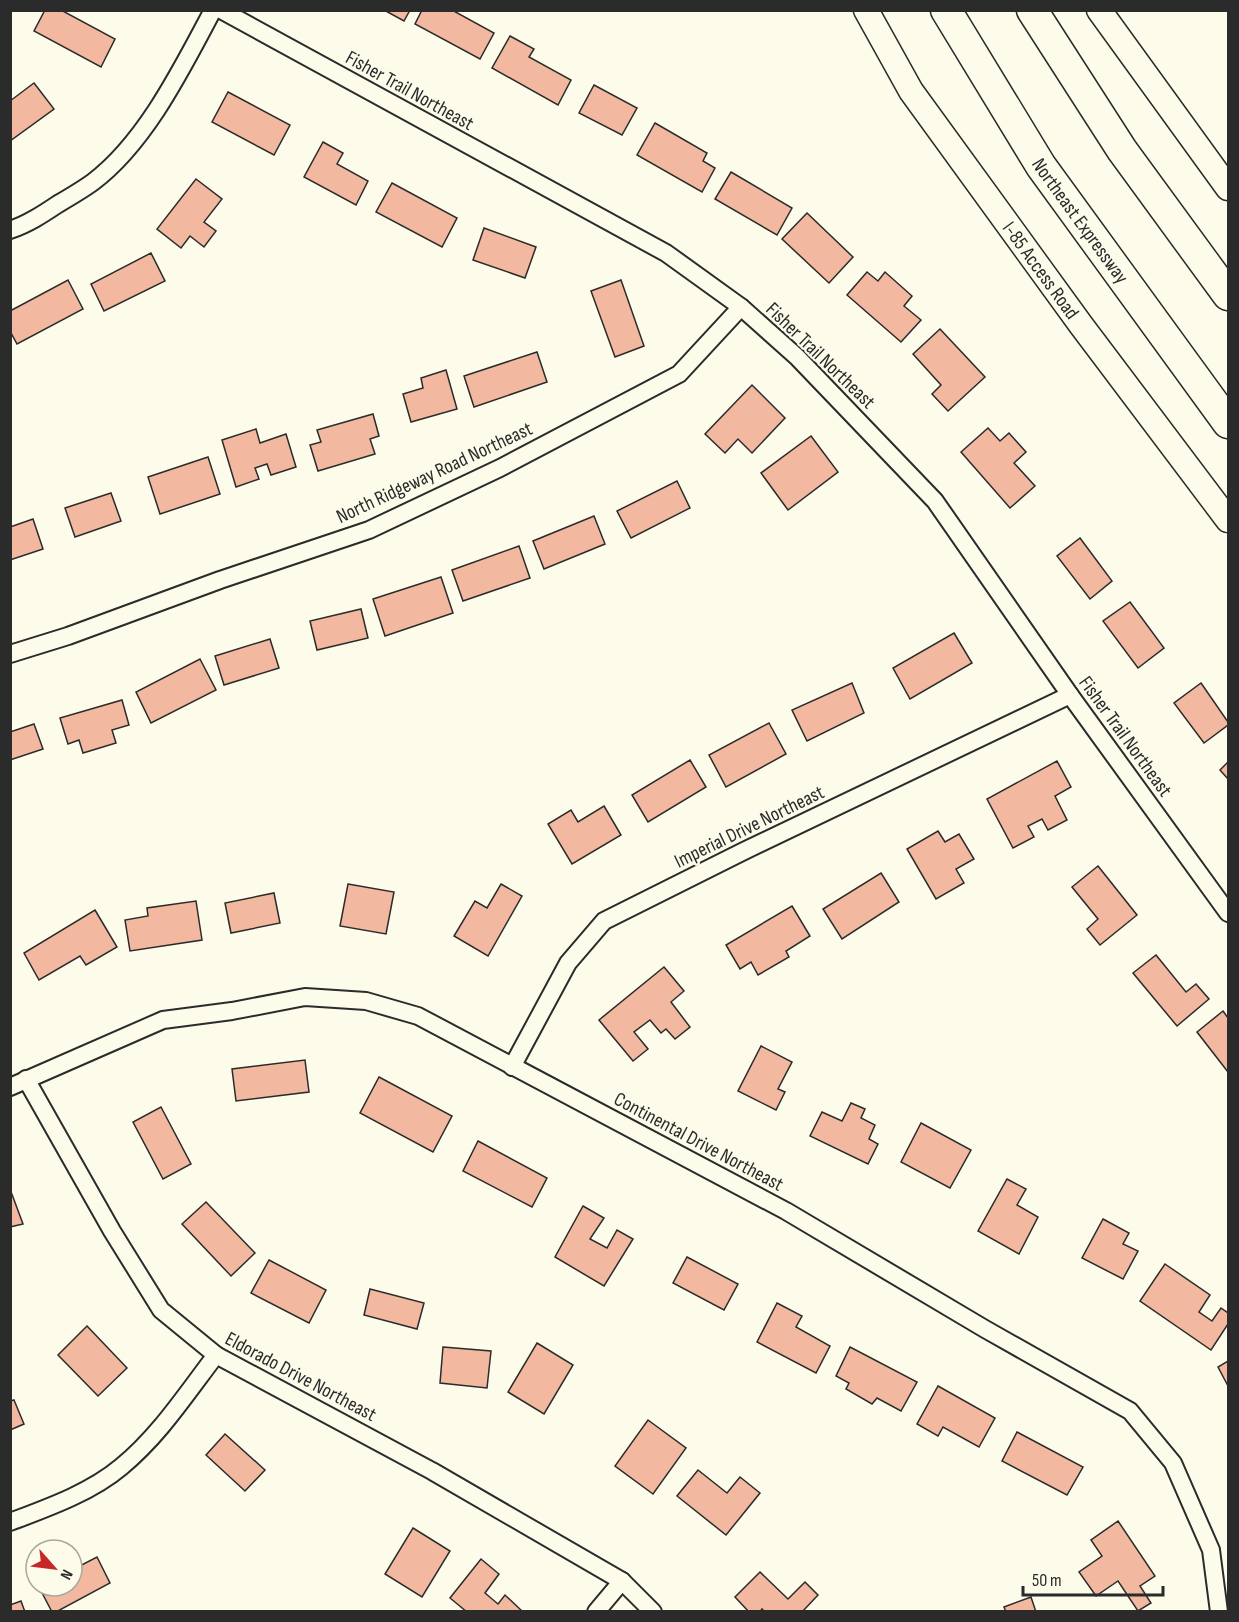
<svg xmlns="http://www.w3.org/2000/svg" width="1239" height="1622" font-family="'Sofia Sans Condensed',sans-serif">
<rect width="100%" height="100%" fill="#fdfbea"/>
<g fill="#f2b8a0" stroke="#2b2b2b" stroke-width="1.5">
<polygon points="45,10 61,10 115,39 101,67 34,31"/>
<polygon points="384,10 410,10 404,21"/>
<polygon points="422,10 452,10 494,33 480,59 415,24"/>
<polygon points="510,36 534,49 529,57 571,80 558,105 492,68"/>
<polygon points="34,83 54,109 10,141 10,101"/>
<polygon points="594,85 637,108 622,135 579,113"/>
<polygon points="228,92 290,125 274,155 212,122"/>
<polygon points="655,123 707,153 703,161 715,168 702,192 637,155"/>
<polygon points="323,142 343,153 337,164 368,181 356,205 304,177"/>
<polygon points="731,172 792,208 777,235 715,199"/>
<polygon points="196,179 222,199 204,222 216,231 204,247 190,236 181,248 157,229"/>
<polygon points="392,183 457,218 442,247 376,212"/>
<polygon points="807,213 853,257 829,283 782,239"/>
<polygon points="484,228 536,247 525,278 473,260"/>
<polygon points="151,253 165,281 104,311 91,284"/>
<polygon points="867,272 878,281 885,272 912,296 904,306 921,320 901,342 847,295"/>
<polygon points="68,280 83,309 17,344 10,331 10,311"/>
<polygon points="621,280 644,346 615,357 591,291"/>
<polygon points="940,329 985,377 948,411 932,394 941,385 913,354"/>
<polygon points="537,352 547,382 474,407 464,376"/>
<polygon points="446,370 457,409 411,422 403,394 423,388 421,378"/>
<polygon points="752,385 785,418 752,453 738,439 725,453 705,434"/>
<polygon points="373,414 379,436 370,439 375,454 318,471 310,445 321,442 317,430"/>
<polygon points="988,428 1000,441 1009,433 1026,452 1014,463 1035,486 1010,508 961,452"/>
<polygon points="256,429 260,443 286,434 296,467 271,475 267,464 255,468 259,479 236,487 222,440"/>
<polygon points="811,436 838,472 788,510 761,473"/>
<polygon points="208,457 220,494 160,514 148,477"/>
<polygon points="677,481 690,508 631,538 617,511"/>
<polygon points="111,493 121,521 75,537 65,508"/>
<polygon points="594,516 605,544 544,569 533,541"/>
<polygon points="33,519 43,549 10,560 10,527"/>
<polygon points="1080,538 1112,581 1090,599 1057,556"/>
<polygon points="519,546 530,578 463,601 452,570"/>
<polygon points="441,577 453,613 385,636 373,599"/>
<polygon points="1130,602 1164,648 1138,668 1103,621"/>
<polygon points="361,609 368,638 317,650 310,621"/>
<polygon points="954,633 972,663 910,699 893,668"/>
<polygon points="270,639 279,668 224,685 215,656"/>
<polygon points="200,659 216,690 151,723 136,692"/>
<polygon points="852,683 864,713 807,741 792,710"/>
<polygon points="1201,683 1228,722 1228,725 1204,743 1174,703"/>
<polygon points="122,700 129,725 112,730 116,743 83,753 79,740 68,744 60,718"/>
<polygon points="769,723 786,754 726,787 709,755"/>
<polygon points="34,724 43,749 10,760 10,732"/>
<polygon points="690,760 706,787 648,822 632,795"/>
<polygon points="1057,761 1071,787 1055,796 1067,820 1048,830 1042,819 1028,826 1034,837 1013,848 987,799"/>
<polygon points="1228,762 1228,779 1220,770"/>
<polygon points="604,806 621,835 572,864 548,824 571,810 578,822"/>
<polygon points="938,831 945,842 959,834 974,859 956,869 964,883 936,899 907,849"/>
<polygon points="1098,866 1137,915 1100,945 1087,929 1098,919 1072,887"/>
<polygon points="881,873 899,902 842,939 823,909"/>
<polygon points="348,884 394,892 386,934 340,926"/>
<polygon points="501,884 522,896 488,956 454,936 475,901 487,908"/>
<polygon points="274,893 280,923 231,933 225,903"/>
<polygon points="196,901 202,940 130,951 125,920 148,916 147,908"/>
<polygon points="792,906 810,936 786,951 789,957 758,975 751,962 740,969 726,945"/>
<polygon points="95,910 117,947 86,965 80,956 39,980 24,953"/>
<polygon points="1156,955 1186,992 1196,984 1209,999 1177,1026 1133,973"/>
<polygon points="664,967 684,991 671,1002 690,1027 675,1039 666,1029 661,1033 650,1020 634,1032 648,1049 633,1061 599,1020"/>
<polygon points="1223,1011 1228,1018 1228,1072 1197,1032"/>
<polygon points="761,1046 792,1062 778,1089 785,1092 776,1110 738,1091"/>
<polygon points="305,1060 309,1092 236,1101 232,1069"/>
<polygon points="379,1077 452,1116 433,1152 360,1113"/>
<polygon points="851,1103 865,1109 861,1118 875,1125 869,1139 878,1144 868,1164 810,1136 822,1112 842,1121"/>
<polygon points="161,1107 191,1164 163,1179 133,1122"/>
<polygon points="921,1123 971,1150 950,1188 901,1162"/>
<polygon points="478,1141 547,1178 532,1207 463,1171"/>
<polygon points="1007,1179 1026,1189 1017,1205 1038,1217 1019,1254 978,1231"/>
<polygon points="10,1189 23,1224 10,1227"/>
<polygon points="206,1202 255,1253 231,1276 182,1224"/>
<polygon points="583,1206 604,1218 590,1239 607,1248 617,1230 633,1239 604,1286 555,1257"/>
<polygon points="1103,1219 1129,1233 1123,1244 1138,1251 1123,1279 1082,1258"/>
<polygon points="687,1257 738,1284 724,1310 673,1283"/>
<polygon points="269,1260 326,1290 309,1323 251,1293"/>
<polygon points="1165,1264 1210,1295 1199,1312 1212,1321 1221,1308 1228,1313 1228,1324 1211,1350 1140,1301"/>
<polygon points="370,1289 424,1303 417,1329 364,1315"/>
<polygon points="777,1303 802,1316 796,1327 830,1346 816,1373 757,1342"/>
<polygon points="87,1326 127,1368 98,1396 58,1355"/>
<polygon points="537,1343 573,1365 544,1414 508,1392"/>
<polygon points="443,1347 491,1351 487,1388 440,1383"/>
<polygon points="850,1347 917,1382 901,1411 877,1398 872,1404 846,1389 849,1383 836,1376"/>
<polygon points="1228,1361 1228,1386 1218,1367"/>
<polygon points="938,1386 995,1418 979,1447 943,1427 938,1436 917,1424"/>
<polygon points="14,1400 24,1424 10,1430 10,1401"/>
<polygon points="648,1420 686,1448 653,1494 615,1466"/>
<polygon points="1017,1432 1083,1467 1067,1495 1002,1461"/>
<polygon points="225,1434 265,1470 245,1491 206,1455"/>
<polygon points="698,1470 727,1493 740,1477 760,1493 726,1535 677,1496"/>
<polygon points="1118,1521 1155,1576 1140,1586 1151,1603 1138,1611 1118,1581 1096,1596 1079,1572 1102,1556 1091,1540"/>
<polygon points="413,1528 450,1551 422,1597 385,1574"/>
<polygon points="97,1557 110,1583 56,1612 52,1612 39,1587 72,1586 72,1570"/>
<polygon points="481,1559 499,1574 485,1593 498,1604 505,1595 523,1612 467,1612 450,1598"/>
<polygon points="760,1572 788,1599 805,1582 818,1595 802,1612 765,1612 762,1609 760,1612 749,1612 735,1597"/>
<polygon points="1031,1597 1036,1612 1006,1612 1004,1607"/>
<polygon points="21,1601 25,1612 10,1612 10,1605"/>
</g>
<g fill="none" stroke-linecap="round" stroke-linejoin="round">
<g stroke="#2b2b2b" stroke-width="20">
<g id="street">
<polyline points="221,10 666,253 741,307 797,357 935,501 1070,695 1228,913"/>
<path d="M10 230C28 224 43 214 58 204 70 197 82 190 93 182 146 142 182 68 213 10"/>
<polyline points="10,654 68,636 220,580 369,530 500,468 679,374 741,307"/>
<polyline points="512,1067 568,963 604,921 744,851 1070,695"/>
<polyline points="26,1079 112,1231 161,1310 216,1355 432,1471 622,1581 653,1612"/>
<polyline points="10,1087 163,1020 232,1011 305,997 366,1001 418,1016 786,1211 985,1329 1130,1411 1173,1463 1211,1550 1219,1612"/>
<path d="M10 1522C47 1508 90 1493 121 1467 159 1436 186 1394 216 1355"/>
<polyline points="596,1612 622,1581"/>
</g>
</g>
<g stroke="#2b2b2b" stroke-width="27">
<g id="secondary">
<path id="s1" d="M866 10 911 91 1081 325 1228 520"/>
<polyline points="1099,10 1228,188"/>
</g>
</g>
<g stroke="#2b2b2b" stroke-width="33">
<g id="highway">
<path id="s2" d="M946 10 1041 166 1228 423"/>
<polyline points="1032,10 1122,150 1228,295"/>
</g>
</g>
<use href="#street" stroke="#fdfbea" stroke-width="16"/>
<use href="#secondary" stroke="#fdfbea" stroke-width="24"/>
<use href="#highway" stroke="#fdfbea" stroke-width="30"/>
</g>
<g text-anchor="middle" stroke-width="4.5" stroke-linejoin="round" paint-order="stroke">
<g font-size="20" fill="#2b2b2b" stroke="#fdfbea">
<text transform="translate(410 90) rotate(29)" y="7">Fisher Trail Northeast</text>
<text dy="7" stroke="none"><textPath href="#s2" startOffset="250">Northeast Expressway</textPath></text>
<text dy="7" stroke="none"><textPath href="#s1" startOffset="314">I-85 Access Road</textPath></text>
<text transform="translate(821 355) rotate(44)" y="7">Fisher Trail Northeast</text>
<text transform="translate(434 472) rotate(-25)" y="7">North Ridgeway Road Northeast</text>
<text transform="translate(1126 736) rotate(54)" y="7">Fisher Trail Northeast</text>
<text transform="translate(749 826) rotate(-26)" y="7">Imperial Drive Northeast</text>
<text transform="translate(699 1141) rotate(28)" y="7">Continental Drive Northeast</text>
<text transform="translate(301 1376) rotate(28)" y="7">Eldorado Drive Northeast</text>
</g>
</g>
<rect width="1239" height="1622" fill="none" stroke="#2b2b2b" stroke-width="24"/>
<g transform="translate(54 1568) rotate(118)"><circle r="28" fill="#fdfbea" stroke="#a9a89e" stroke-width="1.5"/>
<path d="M0-4.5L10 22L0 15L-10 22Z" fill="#c62828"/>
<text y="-9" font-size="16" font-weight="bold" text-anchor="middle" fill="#2b2b2b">N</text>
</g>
<path d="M1023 1586v9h140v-9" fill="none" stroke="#2b2b2b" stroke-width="3"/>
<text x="1032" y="1586" font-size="18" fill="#2b2b2b" stroke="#fdfbea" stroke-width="4.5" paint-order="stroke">50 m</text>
</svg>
